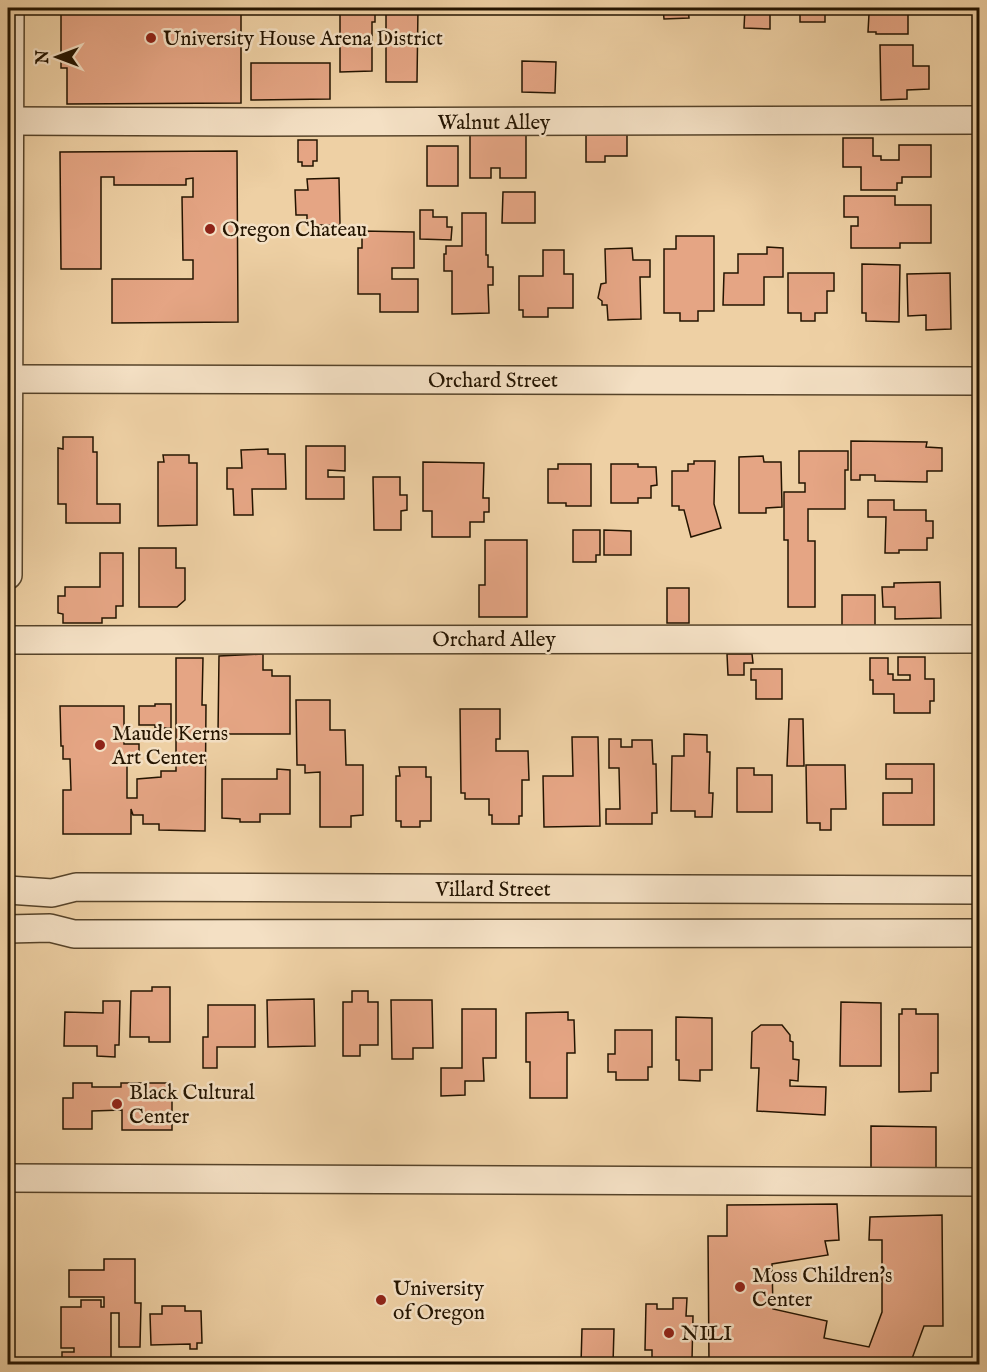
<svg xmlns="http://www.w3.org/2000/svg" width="987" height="1372" font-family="'IM FELL English',serif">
<rect width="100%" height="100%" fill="#eed0a4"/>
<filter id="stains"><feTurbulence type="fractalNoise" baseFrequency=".00333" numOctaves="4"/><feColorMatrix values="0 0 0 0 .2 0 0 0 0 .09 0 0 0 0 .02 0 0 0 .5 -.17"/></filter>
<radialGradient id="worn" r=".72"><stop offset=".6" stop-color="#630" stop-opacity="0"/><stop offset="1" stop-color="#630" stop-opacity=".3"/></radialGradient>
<g fill="#e5a584" stroke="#241400" stroke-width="1.5">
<polygon points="61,8 241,8 241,103 67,104 67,68 61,68"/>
<polygon points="302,8 329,8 314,9 314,14 302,14"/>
<polygon points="340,8 375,8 375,22 372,22 372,71 340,72"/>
<polygon points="386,8 418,8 417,82 386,82"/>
<polygon points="663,8 688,8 689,18 664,19"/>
<polygon points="745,8 770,8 770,29 744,28"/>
<rect x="800" y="8" width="25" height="14"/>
<polygon points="869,14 908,14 908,34 876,34 876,32 868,32"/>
<polygon points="880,45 913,45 913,66 929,66 929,89 907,90 907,99 881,100"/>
<polygon points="522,61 556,62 555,93 522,92"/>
<polygon points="251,63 330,63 330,99 251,100"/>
<polygon points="470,131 526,131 526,178 500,178 500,168 491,168 491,178 470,178"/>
<polygon points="586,134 627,134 627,156 605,156 605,162 586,162"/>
<polygon points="843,138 873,138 873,156 881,156 881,160 899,160 899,145 931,145 931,177 902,177 902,183 897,183 897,190 861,190 861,167 843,167"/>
<polygon points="298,140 317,140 317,161 313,161 313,166 302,166 302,162 298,162"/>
<rect x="427" y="146" width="31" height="40"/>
<polygon points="237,151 238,322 112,323 112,279 193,279 193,260 183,260 182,197 193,197 193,178 186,179 186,185 114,185 114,177 101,177 101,269 61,269 60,152"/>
<polygon points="339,178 340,225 307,225 307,215 296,215 295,190 308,190 307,179"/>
<polygon points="503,192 535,192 535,223 502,223"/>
<polygon points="844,196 895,196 895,205 931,205 931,243 900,243 900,248 851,248 851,226 858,226 858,217 844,217"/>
<polygon points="420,210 433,210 433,217 447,217 447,227 452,227 451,240 420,239"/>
<polygon points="462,213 486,213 486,255 488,255 488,267 493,267 493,285 488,285 489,313 452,314 452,271 444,271 444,254 446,254 446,246 462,246"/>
<polygon points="362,231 414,232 414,268 392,268 392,279 418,279 418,312 380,312 380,294 358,294 358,248 362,248"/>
<polygon points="676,236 714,236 714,311 698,311 698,321 680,321 680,313 664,313 664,249 676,249"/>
<polygon points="767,247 783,248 783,277 764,277 764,305 723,305 724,273 738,273 738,254 767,254"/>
<polygon points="632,248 633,260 650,260 650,277 640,277 641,319 608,320 607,305 602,305 602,301 598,298 601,284 606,283 605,249"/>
<polygon points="543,250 564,250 564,274 573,274 573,308 548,308 548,317 523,317 523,310 519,310 519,276 543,276"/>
<polygon points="862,264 900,265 899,322 866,321 866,313 862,313"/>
<polygon points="788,273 834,273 834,291 827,291 827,313 815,313 815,321 801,321 801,313 788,313"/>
<polygon points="950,273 951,329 926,330 926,315 908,316 907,274"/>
<polygon points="63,437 93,437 93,452 97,452 97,504 120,504 120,523 66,523 66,504 58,504 58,448 63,449"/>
<polygon points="851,441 927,442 926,447 942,448 942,471 927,471 927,482 875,481 875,475 860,475 860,480 851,480"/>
<polygon points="306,446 345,446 345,471 328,470 328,477 344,477 344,499 306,499"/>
<polygon points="268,449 268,454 285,454 286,489 252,489 253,515 234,515 233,489 227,489 227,468 242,468 241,450"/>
<polygon points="799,451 848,451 848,470 845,470 845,509 808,509 808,541 815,541 815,607 788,607 788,540 784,540 784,492 805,492 805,483 799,483"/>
<polygon points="163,455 189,455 189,463 197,463 197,525 158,526 158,462 164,462"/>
<polygon points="763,456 764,462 781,462 782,507 766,508 766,513 739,513 739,457"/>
<polygon points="694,461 715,461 714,504 721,528 691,537 684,510 679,510 679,506 672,506 672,471 688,471 688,464 694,464"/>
<polygon points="423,462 484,463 483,498 489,498 489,512 484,512 484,522 470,522 470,537 432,537 432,511 423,511"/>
<polygon points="558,464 591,464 591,506 566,506 566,503 548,503 548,469 558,469"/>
<polygon points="611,464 638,464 638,467 656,467 657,485 651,486 651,498 638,498 638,503 611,503"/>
<polygon points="373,477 400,477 400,495 407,495 407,510 401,511 401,530 374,530"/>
<polygon points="868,500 894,500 894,510 926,510 926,521 933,521 933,538 927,538 927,550 899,550 899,553 885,553 886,517 868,517"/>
<polygon points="573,530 600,530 600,555 596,555 596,562 573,562"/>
<polygon points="604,530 631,531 631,555 604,555"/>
<polygon points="485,540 527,540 527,617 479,617 479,585 485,585"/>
<polygon points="139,548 176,548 176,568 185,568 185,600 177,607 139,607"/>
<polygon points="100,553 123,553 123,606 116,606 116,618 102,618 102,623 63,623 63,614 58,613 58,596 65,596 65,587 100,587"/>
<polygon points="940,582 941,618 895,619 895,607 883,607 882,587 894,587 894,583"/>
<rect x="667" y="588" width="22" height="35"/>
<polygon points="842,595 875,595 875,626 842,627"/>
<polygon points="263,654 263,670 272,670 272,676 290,676 290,734 218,734 219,656"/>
<polygon points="727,654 752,654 753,663 744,663 744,675 728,675"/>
<polygon points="898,657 925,657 925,679 934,679 934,701 930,701 930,713 894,713 894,694 873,694 873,680 870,680 870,658 888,658 888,674 893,674 893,680 910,680 910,675 898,675"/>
<polygon points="176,658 203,658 202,705 206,705 205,831 159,830 159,824 143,824 143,815 133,815 131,809 131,834 63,834 63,790 71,790 70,759 63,759 63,746 61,746 60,706 124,706 124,744 139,744 139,757 127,757 127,798 137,798 137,779 161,777 161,771 176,771"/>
<polygon points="751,669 782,669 782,699 756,699 756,680 751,680"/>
<polygon points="296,700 330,700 330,730 345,730 346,765 363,765 363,815 351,816 351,827 320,827 320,772 305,773 305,765 297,765"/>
<polygon points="155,704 171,704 171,728 155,728 155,725 139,725 139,706 155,706"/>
<polygon points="460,709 500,709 500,739 496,739 496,751 528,751 529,780 522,780 522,816 519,816 519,824 492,824 492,815 489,815 489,799 465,799 465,793 461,793"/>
<polygon points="789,719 803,719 804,766 787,766"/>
<polygon points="684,734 707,735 707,752 710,752 709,793 713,793 712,817 695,817 695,811 671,811 672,756 684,756"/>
<polygon points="572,737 598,737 600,826 544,827 543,776 573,776"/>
<polygon points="609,739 621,739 621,747 632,747 632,740 652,740 653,764 656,764 657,813 652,813 652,824 606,824 606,809 620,809 619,768 609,768"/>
<polygon points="886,764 934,764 934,825 883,825 883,793 912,793 912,779 886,779"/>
<polygon points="806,765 845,765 846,809 831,809 831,830 820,830 820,823 807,823"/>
<polygon points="399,767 426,767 426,777 431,777 431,821 420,821 420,827 401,827 401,821 396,821 396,776 400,776"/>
<polygon points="737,768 754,768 754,775 772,775 772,812 737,812"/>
<polygon points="277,769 290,770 290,814 260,814 260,822 240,822 240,819 222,818 222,779 277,779"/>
<polygon points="152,987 170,987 170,1042 149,1042 149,1037 130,1037 131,991 152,991"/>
<polygon points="352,991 368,991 368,1002 378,1002 378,1045 360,1045 360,1056 343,1056 343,1002 352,1002"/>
<polygon points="314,999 315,1046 268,1047 267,1000"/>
<polygon points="391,1000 432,1000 433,1048 413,1048 413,1059 392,1059"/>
<polygon points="103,1001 120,1001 119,1045 115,1045 115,1057 97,1056 97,1046 64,1046 65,1012 103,1013"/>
<polygon points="841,1002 881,1003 881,1066 840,1066"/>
<polygon points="208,1005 255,1005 255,1047 217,1047 217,1068 203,1068 203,1037 208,1037"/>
<polygon points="462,1009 496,1009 496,1058 483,1058 484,1081 465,1081 465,1095 441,1096 441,1068 462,1068"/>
<polygon points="902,1009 916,1009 916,1014 938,1014 938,1073 931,1073 931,1091 899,1092 899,1014 902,1014"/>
<polygon points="568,1012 568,1020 574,1020 575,1053 567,1053 567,1098 530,1098 530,1062 526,1062 526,1013"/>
<polygon points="676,1017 712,1018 712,1070 700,1070 700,1081 679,1080 679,1060 676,1060"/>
<polygon points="761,1025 782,1025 790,1035 790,1041 793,1042 793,1059 799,1060 798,1081 790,1080 790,1086 826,1087 825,1115 757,1111 759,1068 751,1068 752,1032"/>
<polygon points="615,1030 652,1030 652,1067 648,1067 648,1080 616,1080 616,1072 608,1072 608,1054 615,1054"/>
<polygon points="73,1083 92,1083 92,1087 121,1087 121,1083 172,1083 172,1130 122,1130 122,1110 92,1111 92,1129 63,1129 63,1098 73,1098"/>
<polygon points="871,1126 936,1127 936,1168 871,1168"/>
<polygon points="837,1204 839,1240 825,1241 828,1255 772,1264 773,1309 827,1321 824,1338 869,1347 882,1312 882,1240 869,1240 870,1217 942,1215 943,1326 924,1326 910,1364 850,1364 819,1358 818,1364 709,1364 708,1236 727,1236 727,1205"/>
<polygon points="104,1259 135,1259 135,1303 141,1303 140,1347 119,1347 119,1313 111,1313 111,1364 62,1364 62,1352 74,1352 74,1348 61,1348 61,1307 81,1307 81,1300 101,1300 101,1307 104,1307 104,1297 69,1297 69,1270 104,1270"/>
<polygon points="673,1298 687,1298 686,1316 693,1316 692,1360 675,1360 675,1364 652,1364 652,1350 645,1350 646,1304 657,1304 657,1309 673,1309"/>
<polygon points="162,1306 185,1306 185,1311 201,1311 202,1343 197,1343 197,1349 190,1349 190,1344 151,1345 150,1314 162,1314"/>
<polygon points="582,1329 614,1329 613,1364 581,1364"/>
</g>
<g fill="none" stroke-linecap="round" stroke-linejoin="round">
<g stroke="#564329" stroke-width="30">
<g id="minor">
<polyline points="9,121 260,122 980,120"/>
<polyline points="8,379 980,381"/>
<polyline points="8,575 10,8"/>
<polyline points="8,640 980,639"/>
<polyline points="8,890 52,893 76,887 980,890"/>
<polyline points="8,929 50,928 74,934 980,933"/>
<polyline points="8,1178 980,1182"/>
</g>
</g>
<use href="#minor" stroke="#f4e0c4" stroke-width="27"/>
</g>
<g fill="#8f2418" stroke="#f4e0c4" stroke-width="2">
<circle cx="151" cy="38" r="6"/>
<circle cx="210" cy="229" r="6"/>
<circle cx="100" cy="745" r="6"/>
<circle cx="117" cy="1104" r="6"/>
<circle cx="740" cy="1287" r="6"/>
<circle cx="381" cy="1300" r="6"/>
<circle cx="669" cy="1333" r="6"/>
</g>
<g text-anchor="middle" stroke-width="5" stroke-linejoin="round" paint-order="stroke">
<g font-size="21" fill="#241400" stroke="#f4e0c4" text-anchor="start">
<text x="163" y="45">University House Arena District</text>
<text x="222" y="236">Oregon Chateau</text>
<text x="112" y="740">Maude Kerns<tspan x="112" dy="24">Art Center</tspan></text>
<text x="129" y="1099">Black Cultural<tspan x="129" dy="24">Center</tspan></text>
<text x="752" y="1282">Moss Children's<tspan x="752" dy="24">Center</tspan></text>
<text x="393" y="1295">University<tspan x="393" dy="24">of Oregon</tspan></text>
<text x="681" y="1340">NILI</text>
</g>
<g font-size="21" fill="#241400" stroke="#f4e0c4">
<text x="494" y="129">Walnut Alley</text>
<text x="493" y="387">Orchard Street</text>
<text x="494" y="646">Orchard Alley</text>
<text x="493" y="896">Villard Street</text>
</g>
</g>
<rect width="987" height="1372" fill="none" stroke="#eed0a4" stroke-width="30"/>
<rect x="9" y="9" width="969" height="1354" fill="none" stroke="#241400" stroke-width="3"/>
<rect x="15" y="15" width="957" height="1342" fill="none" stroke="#241400" stroke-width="1.5"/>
<g transform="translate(57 57) rotate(270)" stroke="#f4e0c4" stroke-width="4.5" paint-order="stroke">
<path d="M0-4.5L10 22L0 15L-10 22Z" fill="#241400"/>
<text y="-9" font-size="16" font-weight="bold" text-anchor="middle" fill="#241400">N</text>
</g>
<rect width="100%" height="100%" filter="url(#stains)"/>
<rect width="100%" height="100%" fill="url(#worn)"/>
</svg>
